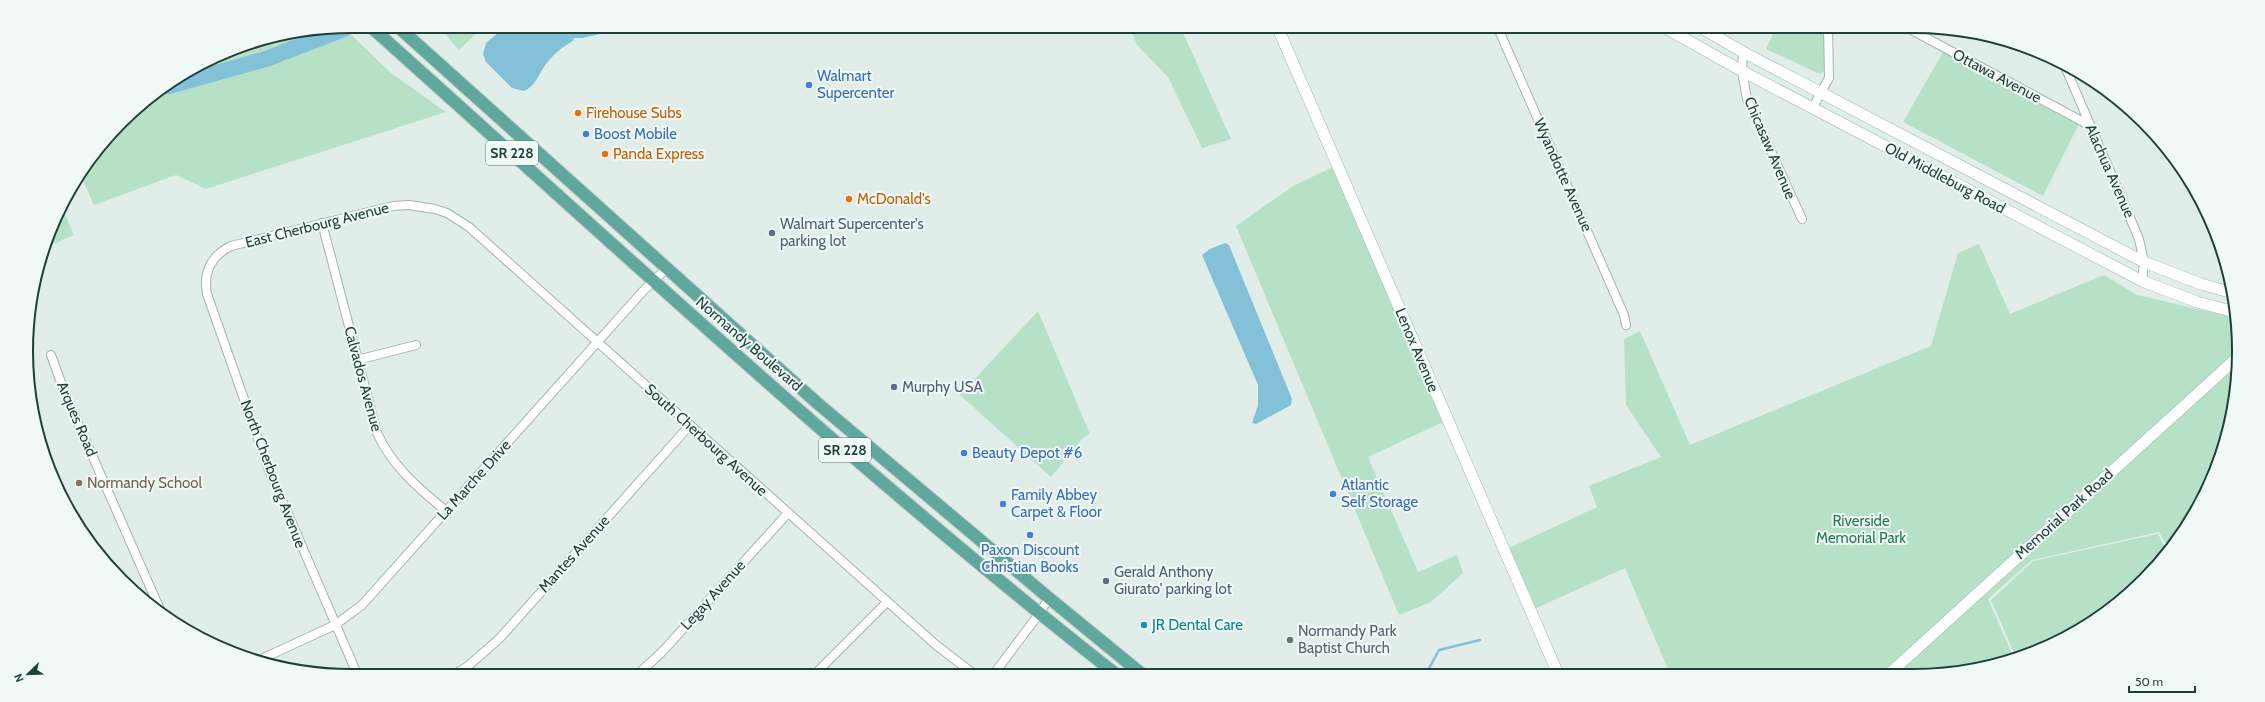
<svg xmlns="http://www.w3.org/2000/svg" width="2265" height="702" font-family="Cabin,sans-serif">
<rect width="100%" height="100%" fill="#e0ede9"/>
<g fill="#b6e1c7">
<polygon points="438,26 484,26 459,50"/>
<polygon points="1129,26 1180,26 1231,139 1202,148 1168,77 1137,45"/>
<polygon points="1777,26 1824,26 1824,71 1820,74 1766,49"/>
<polygon points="343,27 391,73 446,112 206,189 176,175 94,205 80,174 93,153 137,107 227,51 288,32"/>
<polygon points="1943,52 2079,124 2043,196 1903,122"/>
<polygon points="1333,167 1443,422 1368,457 1418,572 1457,555 1463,573 1431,602 1399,615 1236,226 1293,186"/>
<polygon points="61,205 74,235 47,247 60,207"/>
<polygon points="1979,244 2010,314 2104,275 2137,295 2236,318 2239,351 2233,415 2195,514 2168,547 2159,532 2032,560 1988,599 2013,656 1956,673 1670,674 1625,568 1534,609 1509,548 1597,507 1589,486 1661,457 1626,405 1624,339 1640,331 1690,445 1931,346 1958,253"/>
<polygon points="1038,311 1090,434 1083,438 1051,477 960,395"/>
<polygon points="2158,534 2166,550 2128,595 2058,643 2015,655 1991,600 2033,561"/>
</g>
<g fill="#82c1d8">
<path d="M506 26H621L604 33 583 38H574L573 41C562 47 554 54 546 64 539 73 536 86 524 91L512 88 486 62 483 54 486 43Z"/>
<polygon points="1225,243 1229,245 1292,399 1291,405 1256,424 1252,423 1258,405 1258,385 1202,255 1210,249"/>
</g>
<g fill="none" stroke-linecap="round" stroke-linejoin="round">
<polyline stroke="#82c1d8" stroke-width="2.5" points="1426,674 1439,650 1480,640"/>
<polyline stroke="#82c1d8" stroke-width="16" points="169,86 266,59 344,29"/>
<g stroke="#a2b5b1" stroke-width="10">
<g id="street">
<polyline points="1497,26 1624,315 1626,325"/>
<polyline points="1904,26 2091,126"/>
<polyline points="1743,52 1742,71 1747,99 1802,219"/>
<polyline points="2064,64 2139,239 2144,262 2142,281"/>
<polyline points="1813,107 1829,78 1828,26"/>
<path d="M322 223 377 433C392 466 418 488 446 511"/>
<polyline points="51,355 66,396 162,614"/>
<polyline points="357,360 416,345"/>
<polyline points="257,661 335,625 362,605 644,290 667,268"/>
<polyline points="814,675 887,602"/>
<polyline points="993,675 1039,614 1049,598"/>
<path d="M358 676 269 470 207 294C203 272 211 256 231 246L393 206 409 205 435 209 447 213 469 227 936 645 975 675"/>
<polyline points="452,676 468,666 499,639 690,425"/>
<polyline points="636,676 663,651 788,513"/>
</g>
</g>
<g stroke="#9dbab3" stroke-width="12">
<g id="secondary">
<polyline points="1277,26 1558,674"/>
<polyline points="1662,26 1742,71 2142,281 2197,302 2235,312"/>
<polyline points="1698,26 1743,52 2144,262 2201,284 2233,293"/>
<polyline points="1890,673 2239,356"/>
</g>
</g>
<g stroke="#c0c9c8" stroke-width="14">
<g id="primary">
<path d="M370 26C616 246 857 471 1117 675"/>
<polyline points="397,26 816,402 1049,598 1143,675"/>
</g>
</g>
<use href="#street" stroke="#fff" stroke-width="8"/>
<use href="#secondary" stroke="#fff" stroke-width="11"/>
<use href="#primary" stroke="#60a79d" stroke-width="12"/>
</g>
<g fill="#3f7fe0" stroke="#f1f9f6" stroke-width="1.5">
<circle cx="809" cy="85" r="4"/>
<circle cx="586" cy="134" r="4"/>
<circle cx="964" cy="453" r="4"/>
<circle cx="1333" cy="494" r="4"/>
<circle cx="1003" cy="504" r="4"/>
<circle cx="1030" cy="535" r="4"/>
</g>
<g fill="#e8710a" stroke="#f1f9f6" stroke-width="1.5">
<circle cx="578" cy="113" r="4"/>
<circle cx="605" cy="154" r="4"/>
<circle cx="849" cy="199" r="4"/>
</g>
<g fill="#5c6f8a" stroke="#f1f9f6" stroke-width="1.5">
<circle cx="772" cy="233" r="4"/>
<circle cx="894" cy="387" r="4"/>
<circle cx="1106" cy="581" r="4"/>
</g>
<circle fill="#8d6e63" stroke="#f1f9f6" stroke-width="1.5" cx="79" cy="483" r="4"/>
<circle fill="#0f9aa8" stroke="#f1f9f6" stroke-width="1.5" cx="1144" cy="625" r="4"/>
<circle fill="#6b7280" stroke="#f1f9f6" stroke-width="1.5" cx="1290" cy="640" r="4"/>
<g text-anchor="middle" stroke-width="4" stroke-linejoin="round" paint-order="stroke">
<g fill="#f1f9f6" stroke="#5e7772" stroke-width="1">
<rect x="486" y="141" width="52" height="24" rx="3"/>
<rect x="819" y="438" width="52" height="24" rx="3"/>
</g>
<g font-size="14" font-weight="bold" fill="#1f3f3a">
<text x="512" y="158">SR 228</text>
<text x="845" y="455">SR 228</text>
</g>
<g font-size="15" fill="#366cbe" stroke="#f1f9f6" text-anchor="start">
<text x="817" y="81">Walmart<tspan x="817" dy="17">Supercenter</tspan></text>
<text x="594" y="139">Boost Mobile</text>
<text x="972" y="458">Beauty Depot #6</text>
<text x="1341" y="490">Atlantic<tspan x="1341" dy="17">Self Storage</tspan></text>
<text x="1011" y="500">Family Abbey<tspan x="1011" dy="17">Carpet &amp; Floor</tspan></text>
<text x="1030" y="555" text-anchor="middle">Paxon Discount<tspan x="1030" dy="17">Christian Books</tspan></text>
</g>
<g font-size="15" fill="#1f3f3a" stroke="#f1f9f6">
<text transform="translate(1997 76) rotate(28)" y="5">Ottawa Avenue</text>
<text transform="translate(1770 148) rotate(67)" y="5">Chicasaw Avenue</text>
<text transform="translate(2110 171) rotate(66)" y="5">Alachua Avenue</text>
<text transform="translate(1563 175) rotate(66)" y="5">Wyandotte Avenue</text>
<text transform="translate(1945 178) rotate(28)" y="5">Old Middleburg Road</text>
<text transform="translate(317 225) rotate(-14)" y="5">East Cherbourg Avenue</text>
<text transform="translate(749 344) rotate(41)" y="5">Normandy Boulevard</text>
<text transform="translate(1417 350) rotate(67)" y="5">Lenox Avenue</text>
<text transform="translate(363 379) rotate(75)" y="5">Calvados Avenue</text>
<text transform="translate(77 419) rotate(67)" y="5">Arques Road</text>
<text transform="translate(706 440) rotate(42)" y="5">South Cherbourg Avenue</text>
<text transform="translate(273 474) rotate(69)" y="5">North Cherbourg Avenue</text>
<text transform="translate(474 480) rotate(-48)" y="5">La Marche Drive</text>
<text transform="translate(2064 514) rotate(-42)" y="5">Memorial Park Road</text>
<text transform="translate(574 554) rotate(-48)" y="5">Mantes Avenue</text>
<text transform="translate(713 595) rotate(-48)" y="5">Legay Avenue</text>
</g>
<g font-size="15" fill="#c56008" stroke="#f1f9f6" text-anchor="start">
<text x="586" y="118">Firehouse Subs</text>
<text x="613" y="159">Panda Express</text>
<text x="857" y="204">McDonald's</text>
</g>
<g font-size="15" fill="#4e5e75" stroke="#f1f9f6" text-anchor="start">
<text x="780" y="229">Walmart Supercenter's<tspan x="780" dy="17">parking lot</tspan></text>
<text x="902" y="392">Murphy USA</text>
<text x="1114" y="577">Gerald Anthony<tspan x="1114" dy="17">Giurato' parking lot</tspan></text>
</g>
<g font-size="15" fill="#785e54" stroke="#f1f9f6" text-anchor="start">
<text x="87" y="488">Normandy School</text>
</g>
<g font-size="15" fill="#247b50" stroke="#f1f9f6">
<text x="1861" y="526">Riverside<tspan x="1861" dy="17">Memorial Park</tspan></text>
</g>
<g font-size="15" fill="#0d838f" stroke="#f1f9f6" text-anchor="start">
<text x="1152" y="630">JR Dental Care</text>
</g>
<g font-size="15" fill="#5b616d" stroke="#f1f9f6" text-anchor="start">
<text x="1298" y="636">Normandy Park<tspan x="1298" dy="17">Baptist Church</tspan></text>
</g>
</g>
<path d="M0 0H2265V702H0ZM351 33H1914A318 318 0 0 1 2232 351V351A318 318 0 0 1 1914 669H351A318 318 0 0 1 33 351V351A318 318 0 0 1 351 33Z" fill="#f1f9f6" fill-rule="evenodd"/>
<path fill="none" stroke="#1f3f3a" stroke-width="2" d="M351 33H1914A318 318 0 0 1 2232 351V351A318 318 0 0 1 1914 669H351A318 318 0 0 1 33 351V351A318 318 0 0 1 351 33Z"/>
<g transform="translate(28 674) rotate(247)" stroke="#f1f9f6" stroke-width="3" paint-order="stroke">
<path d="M0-3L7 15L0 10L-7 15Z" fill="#1f3f3a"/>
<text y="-6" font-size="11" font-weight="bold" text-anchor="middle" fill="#1f3f3a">N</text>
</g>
<path d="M2129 686v6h66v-6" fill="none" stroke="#1f3f3a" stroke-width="2"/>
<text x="2135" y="686" font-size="12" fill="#1f3f3a" stroke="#f1f9f6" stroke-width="3" paint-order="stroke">50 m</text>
</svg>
